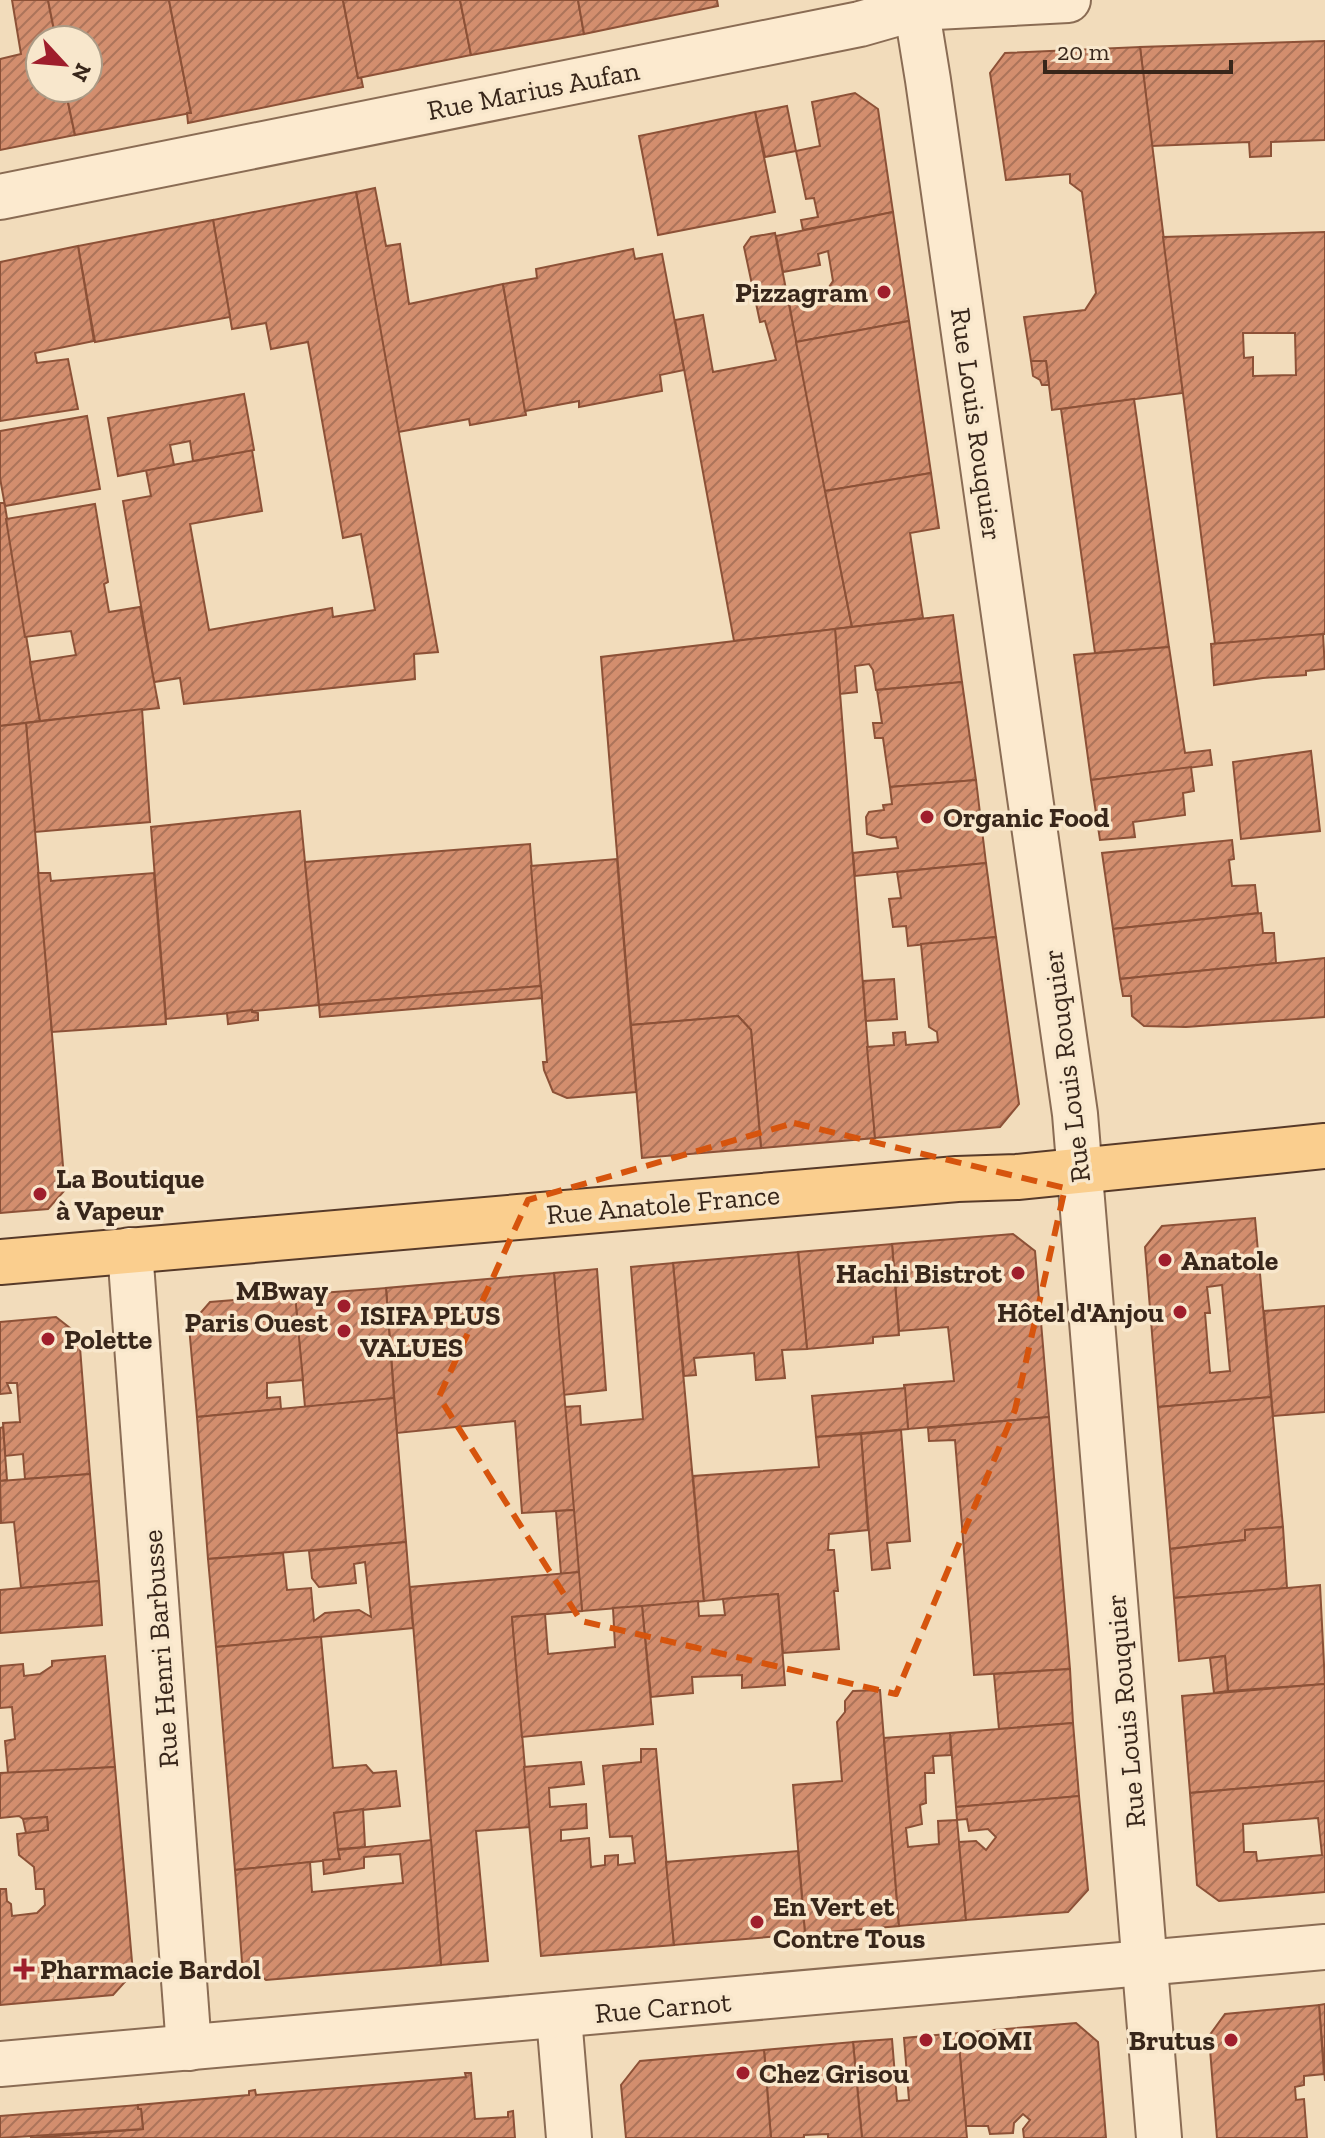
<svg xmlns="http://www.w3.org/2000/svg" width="1325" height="2138" font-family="'Zilla Slab',serif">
<defs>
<pattern id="building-hatch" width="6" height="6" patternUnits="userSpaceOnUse" patternTransform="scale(2)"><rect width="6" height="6" fill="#d38e6e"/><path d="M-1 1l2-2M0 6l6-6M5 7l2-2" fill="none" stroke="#ac745a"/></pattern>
</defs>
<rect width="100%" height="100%" fill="#f2dcbb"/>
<g fill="url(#building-hatch)" stroke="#8c5137" stroke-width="2" fill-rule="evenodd">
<polygon points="12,0 48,0 56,40 40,40 40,88 65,88 75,135 0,150 0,59 21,54"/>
<polygon points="48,0 169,0 191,113 75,135 65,88 88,88 88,40 56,40"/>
<polygon points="169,0 343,0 358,78 361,77 363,87 188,123 187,113 191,113"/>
<polygon points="343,0 460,0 471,55 358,78"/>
<polygon points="460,0 578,0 584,34 471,55"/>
<polygon points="578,0 717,0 718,6 584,34"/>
<polygon points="1325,41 1325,140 1271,142 1271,156 1250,157 1249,142 1152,146 1140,47"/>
<polygon points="1140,47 1183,393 1052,410 1046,361 1031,361 1024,317 1085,310 1096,293 1082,192 1070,183 1070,174 1006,180 990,73 1005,53"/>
<polygon points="855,93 878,109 893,212 803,230 801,220 818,217 814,198 806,199 796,151 820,146 812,102"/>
<polygon points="787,106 796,151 765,157 755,112"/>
<polygon points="755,112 775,212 658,235 639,136"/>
<polygon points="375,188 386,246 400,244 409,304 503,284 526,415 470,425 469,419 398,432 356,192"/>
<polygon points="356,192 438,652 414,654 415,679 184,704 180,678 154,682 123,501 151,496 146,470 252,450 262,511 190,524 209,630 332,608 333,617 375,610 361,534 343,538 308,342 271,349 266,323 232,329 213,220"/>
<polygon points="893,212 909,321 796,342 788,297 827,290 833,281 828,251 818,254 820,265 783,272 776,236"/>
<polygon points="213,220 230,317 95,342 78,246"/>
<path d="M1325 232V634L1215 644 1163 237ZM1243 333H1295L1296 375 1253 376V357L1244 358Z"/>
<polygon points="775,233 852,627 734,641 675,320 703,315 713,372 776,360 765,321 760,322 744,247 751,237"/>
<polygon points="78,246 94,341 35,353 37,363 68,359 78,409 0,421 0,262"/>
<polygon points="633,249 635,259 662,254 684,370 660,375 662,391 579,407 579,401 525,411 503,284 537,278 536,269"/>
<polygon points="909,321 931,473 825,491 796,342"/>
<polygon points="1031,361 1046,361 1049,385 1042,385 1040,380 1033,376"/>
<polygon points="244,394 254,450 193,461 190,441 170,445 174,465 118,476 108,418"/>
<polygon points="1134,399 1169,647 1095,653 1061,409"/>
<polygon points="87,416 100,489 5,506 0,478 0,431"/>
<polygon points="931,473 939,528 910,533 923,618 852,627 825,491"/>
<polygon points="0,503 4,503 5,506 40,721 0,726"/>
<polygon points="95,504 108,582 104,584 109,612 140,607 159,708 40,721 30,662 76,655 71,631 25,637 6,519"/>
<polygon points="953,615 962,682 876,690 873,670 869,664 855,666 857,692 840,694 835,629"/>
<polygon points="835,629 875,1138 761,1148 751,1030 738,1016 631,1025 601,657"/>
<polygon points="1323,634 1325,669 1306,671 1306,675 1263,678 1214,685 1211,644"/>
<polygon points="1169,647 1185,753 1210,750 1212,765 1091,780 1074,655"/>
<polygon points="962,682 976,780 890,787 883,738 875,738 873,723 882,723 877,690"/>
<polygon points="142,709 150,822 35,832 26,723"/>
<polygon points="26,723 65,1190 48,1209 0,1213 0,726"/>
<polygon points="1311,751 1320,831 1241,839 1233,762"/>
<polygon points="1191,767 1194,791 1183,793 1185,815 1133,822 1135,837 1100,840 1091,780"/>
<polygon points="976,780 986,863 855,876 853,853 898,848 896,837 881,838 867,834 866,817 869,812 884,810 883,805 892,804 890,787"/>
<polygon points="300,811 319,1005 166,1019 151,827"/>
<polygon points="1232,840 1234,859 1229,860 1232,886 1255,885 1258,913 1113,929 1102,853"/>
<polygon points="530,844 541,986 319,1005 305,862"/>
<polygon points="617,859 636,1092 567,1098 553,1092 544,1070 543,1062 547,1062 531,866"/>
<polygon points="986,863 996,937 908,946 906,926 893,927 889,899 901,898 897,872"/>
<polygon points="38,873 50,873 51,881 154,873 166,1024 52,1032"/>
<polygon points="1261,913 1263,933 1274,933 1276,963 1120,979 1113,929"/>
<polygon points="996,937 1019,1104 1000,1127 875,1138 867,1047 894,1045 893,1033 905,1032 906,1045 938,1042 937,1032 929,1027 921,944"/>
<polygon points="1325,958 1325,1017 1186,1027 1144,1026 1132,1016 1131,996 1123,996 1120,979"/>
<polygon points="894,979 897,1019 866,1021 863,981"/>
<polygon points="541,986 542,998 320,1017 319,1005"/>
<polygon points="252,1010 252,1012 258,1013 258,1020 228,1024 227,1013"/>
<polygon points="738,1016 751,1030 761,1148 642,1158 631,1025"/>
<path d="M1255 1218 1271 1397 1158 1407 1145 1247 1162 1226ZM1222 1285 1230 1371 1210 1373 1205 1313H1210L1207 1287Z"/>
<polygon points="1013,1234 1035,1251 1049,1417 908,1429 904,1385 954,1381 948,1327 899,1331 892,1244"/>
<polygon points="892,1244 899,1335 873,1337 873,1343 807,1349 798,1252"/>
<polygon points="798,1252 807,1349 782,1350 785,1378 756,1380 754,1353 694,1358 696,1375 684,1376 673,1263"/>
<polygon points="673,1263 704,1601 582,1611 564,1407 580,1406 581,1425 643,1419 631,1267"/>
<polygon points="597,1269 606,1390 563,1395 554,1273"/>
<polygon points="554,1273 574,1510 522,1513 515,1421 397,1433 386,1288"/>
<polygon points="386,1288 394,1398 305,1407 295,1295"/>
<polygon points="295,1295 303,1380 267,1383 267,1398 280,1397 281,1409 197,1417 189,1326 210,1302"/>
<polygon points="1325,1306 1325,1412 1273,1416 1264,1311"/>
<polygon points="56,1317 79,1335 90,1474 25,1479 23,1454 5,1456 3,1423 20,1422 17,1383 7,1383 11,1393 0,1394 0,1322"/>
<polygon points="905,1388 908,1429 816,1437 812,1396"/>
<polygon points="1271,1397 1283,1527 1245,1530 1245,1540 1170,1549 1158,1407"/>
<polygon points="394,1398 406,1542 208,1559 197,1417"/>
<polygon points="1049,1417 1070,1669 974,1675 955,1440 929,1441 928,1428"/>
<polygon points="3,1427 7,1480 0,1481 0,1428"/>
<polygon points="901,1430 910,1541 887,1543 890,1568 872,1570 861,1434"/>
<polygon points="861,1434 868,1530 829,1534 828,1550 834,1550 838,1591 834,1591 839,1649 783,1653 778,1594 704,1601 693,1476 819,1467 816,1437"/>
<polygon points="90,1474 99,1581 21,1588 14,1522 1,1523 0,1481"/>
<polygon points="574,1510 579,1572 561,1574 556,1511"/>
<polygon points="1283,1527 1287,1588 1174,1598 1170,1549 1245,1540 1245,1530"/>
<polygon points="406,1542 413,1628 216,1647 208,1559 283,1553 287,1590 311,1588 314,1621 325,1613 359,1610 371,1617 365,1562 354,1564 356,1583 319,1587 312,1578 309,1551"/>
<polygon points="579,1572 582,1611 512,1617 530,1827 476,1831 488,1961 441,1965 410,1587"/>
<polygon points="99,1581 102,1625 0,1633 0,1590"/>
<polygon points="1320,1585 1325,1684 1228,1691 1225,1656 1179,1661 1174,1598"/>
<polygon points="778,1594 785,1685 742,1688 742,1675 692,1677 693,1693 651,1697 642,1606 698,1601 699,1616 725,1615 723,1599"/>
<polygon points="642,1606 653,1724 522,1737 512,1617 545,1614 548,1654 615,1647 613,1608"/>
<polygon points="318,1637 321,1637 333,1768 366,1765 373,1773 396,1771 400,1806 334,1813 340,1859 235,1870 216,1647"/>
<polygon points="105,1656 115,1767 8,1773 5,1741 15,1739 12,1707 0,1708 0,1666 23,1664 24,1676 40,1674 52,1666 52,1661"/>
<polygon points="1225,1656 1228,1691 1214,1693 1210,1658"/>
<polygon points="1070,1669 1073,1723 999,1729 994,1674"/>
<polygon points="1325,1684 1325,1781 1190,1793 1182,1696"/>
<polygon points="880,1690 899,1926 805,1934 793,1785 842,1781 837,1722 845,1712 845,1701 853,1691"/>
<polygon points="1073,1723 1079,1796 956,1807 950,1733"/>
<polygon points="950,1733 951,1755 933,1756 934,1773 925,1773 926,1803 920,1805 922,1824 906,1828 908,1847 939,1844 938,1821 957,1820 966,1920 899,1926 884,1738"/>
<polygon points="641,1749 656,1749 674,1945 541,1956 524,1767 581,1762 584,1784 549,1788 550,1807 586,1804 587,1828 561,1830 561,1841 589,1838 591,1867 605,1865 605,1856 618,1855 618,1865 635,1863 632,1836 610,1837 603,1766 641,1762"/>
<polygon points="115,1767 133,1973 113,1995 0,2005 0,1889 6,1889 7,1901 11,1904 12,1916 37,1913 45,1905 44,1889 36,1889 34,1867 19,1855 17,1834 48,1830 47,1817 23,1819 19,1816 0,1818 0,1773"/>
<path d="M1325 1781V1892L1219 1901 1197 1885 1190 1793ZM1318 1818 1322 1855 1257 1861 1256 1852H1244L1243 1824Z"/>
<polygon points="1079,1796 1088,1890 1068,1912 966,1920 959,1842 976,1841 986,1850 996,1837 988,1829 969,1831 967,1819 957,1820 956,1807"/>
<polygon points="363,1809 365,1847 338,1849 334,1813"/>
<polygon points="47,1817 48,1830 26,1833 23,1819"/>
<polygon points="431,1840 441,1965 266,1980 242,1962 235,1870 310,1862 312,1892 403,1883 400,1854 364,1857 364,1868 324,1874 323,1860 340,1859 338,1850"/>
<polygon points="798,1851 805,1934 674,1945 666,1862"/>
<polygon points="1325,2004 1325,2081 1319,2005"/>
<polygon points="1319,2005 1324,2074 1304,2076 1304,2085 1295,2087 1296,2100 1304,2099 1307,2138 1217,2138 1209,2036 1225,2014"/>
<polygon points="1076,2023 1098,2042 1106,2138 1024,2138 1023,2129 1030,2120 1023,2114 1014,2123 1013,2133 990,2134 988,2126 966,2126 958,2033"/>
<polygon points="958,2033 967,2138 862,2138 853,2042 892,2039 897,2101 909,2100 904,2038"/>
<polygon points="853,2042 862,2138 828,2138 828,2134 804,2135 804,2138 771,2138 764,2050"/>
<polygon points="764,2050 771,2138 626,2138 621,2085 640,2061"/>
<polygon points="465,2073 471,2073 475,2119 508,2117 508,2112 513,2111 515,2138 30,2138 143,2129 141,2109 138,2109 138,2105 249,2095 249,2091 255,2090 256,2095 466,2077"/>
<polygon points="138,2105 138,2109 141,2109 143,2129 0,2138 0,2116"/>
</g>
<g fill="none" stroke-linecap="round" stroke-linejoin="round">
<g stroke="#8a6c54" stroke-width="48">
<g id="minor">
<polyline points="915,0 928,80 1075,1114 1159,2138"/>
<polyline points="0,197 860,24 916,8 1068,0"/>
<polyline points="130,1250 189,2048"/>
<polyline points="559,2017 569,2138"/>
<polyline points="0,2064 1325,1947"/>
</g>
</g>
<g stroke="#573a29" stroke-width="48">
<polyline id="major" points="0,1262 957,1179 1017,1177 1325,1146"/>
</g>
<use href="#minor" stroke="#fceacf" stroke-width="44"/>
<use href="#major" stroke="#face8e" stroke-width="44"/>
</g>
<path fill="none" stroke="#d6540d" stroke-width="6" stroke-dasharray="16 10" stroke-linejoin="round" d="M794 1123 1065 1188 1015 1410 896 1694 581 1621 439 1397 528 1200Z"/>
<g fill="#9f1e2c" stroke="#f8e7cc" stroke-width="3">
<circle cx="884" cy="292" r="8"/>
<circle cx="927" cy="817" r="8"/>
<circle cx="40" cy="1194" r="8"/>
<circle cx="1165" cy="1260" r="8"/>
<circle cx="1018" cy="1273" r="8"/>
<circle cx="344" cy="1306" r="8"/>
<circle cx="1180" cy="1312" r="8"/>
<circle cx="344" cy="1331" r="8"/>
<circle cx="48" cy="1339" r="8"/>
<circle cx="757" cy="1922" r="8"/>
<path d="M20 1957h8v8h8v8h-8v8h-8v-8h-8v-8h8z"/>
<circle cx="926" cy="2040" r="8"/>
<circle cx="1231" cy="2040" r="8"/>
<circle cx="743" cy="2073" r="8"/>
</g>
<g text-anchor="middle" stroke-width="7" stroke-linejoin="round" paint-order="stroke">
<g font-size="28" fill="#38261a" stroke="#f8e7cc">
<text transform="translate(533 90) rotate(-11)" y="10">Rue Marius Aufan</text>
<text transform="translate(977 424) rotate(82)" y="10">Rue Louis Rouquier</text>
<text transform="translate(1066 1066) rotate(-97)" y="10">Rue Louis Rouquier</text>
<text transform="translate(663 1204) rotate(-5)" y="10">Rue Anatole France</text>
<text transform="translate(160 1649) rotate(-94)" y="10">Rue Henri Barbusse</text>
<text transform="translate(1125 1711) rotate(-95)" y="10">Rue Louis Rouquier</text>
<text transform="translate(663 2007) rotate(-5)" y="10">Rue Carnot</text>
</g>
<g font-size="28" font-weight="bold" fill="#38261a" stroke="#f8e7cc" text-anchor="start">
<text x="868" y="302" text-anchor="end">Pizzagram</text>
<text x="943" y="827">Organic Food</text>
<text x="56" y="1188">La Boutique<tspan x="56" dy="32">à Vapeur</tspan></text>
<text x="1181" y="1270">Anatole</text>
<text x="1002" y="1283" text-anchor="end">Hachi Bistrot</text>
<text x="328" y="1300" text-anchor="end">MBway<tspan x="328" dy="32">Paris Ouest</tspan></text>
<text x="1164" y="1322" text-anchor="end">Hôtel d'Anjou</text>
<text x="360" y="1325">ISIFA PLUS<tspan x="360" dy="32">VALUES</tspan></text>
<text x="64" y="1349">Polette</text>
<text x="773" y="1916">En Vert et<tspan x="773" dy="32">Contre Tous</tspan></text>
<text x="40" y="1979">Pharmacie Bardol</text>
<text x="942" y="2050">LOOMI</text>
<text x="1215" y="2050" text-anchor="end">Brutus</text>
<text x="759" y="2083">Chez Grisou</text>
</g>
</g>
<g transform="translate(64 64) rotate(116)"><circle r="38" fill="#f8e7cc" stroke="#ab9a85" stroke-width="2"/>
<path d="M0-6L14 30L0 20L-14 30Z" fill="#9f1e2c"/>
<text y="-12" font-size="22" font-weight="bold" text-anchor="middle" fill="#38261a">N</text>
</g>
<path d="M1045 60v12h186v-12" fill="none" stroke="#38261a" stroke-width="4"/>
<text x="1057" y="60" font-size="24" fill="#38261a" stroke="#f8e7cc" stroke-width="6" paint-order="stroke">20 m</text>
</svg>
